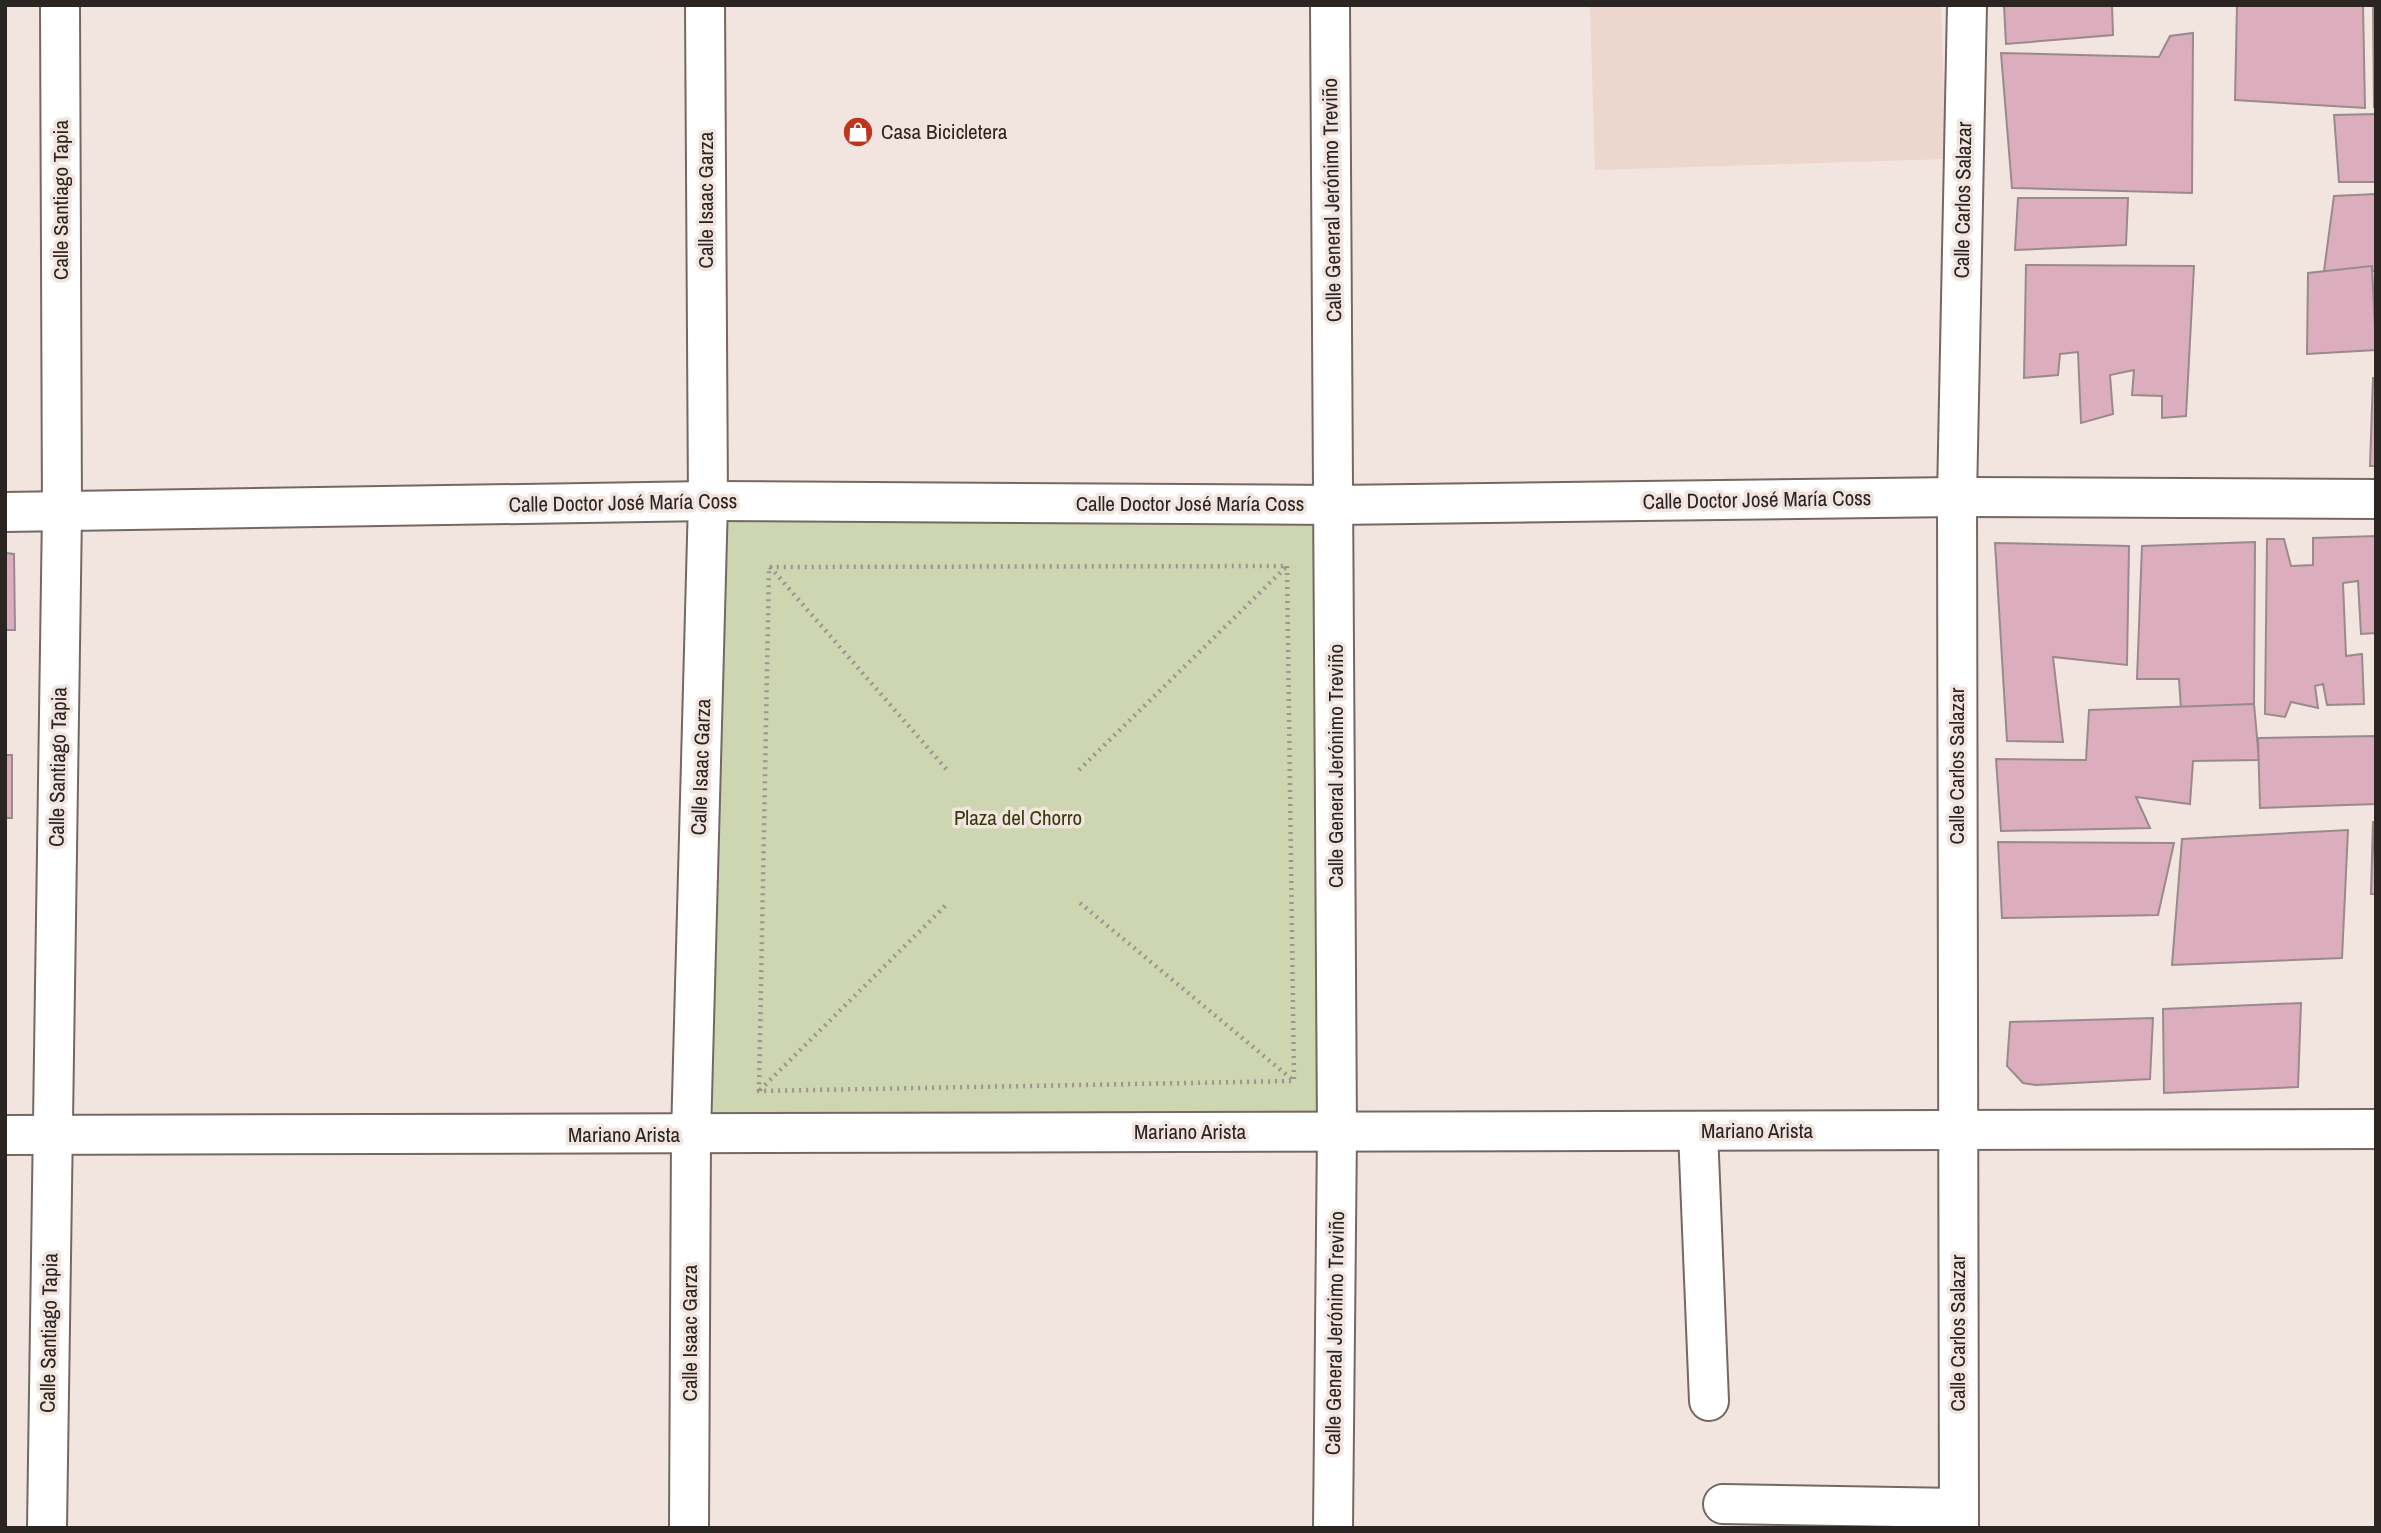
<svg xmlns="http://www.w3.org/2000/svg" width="2381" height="1533" font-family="'Archivo Narrow',sans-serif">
<rect width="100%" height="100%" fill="#f2e4de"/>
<polygon fill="#ecd6cd" points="1590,5 1941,5 1946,159 1595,170"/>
<polygon fill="#cdd5b1" points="708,501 1335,505 1337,1132 691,1135"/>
<g fill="#dcadbd" stroke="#988a8e" stroke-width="2">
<polygon points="2004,5 2112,5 2113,35 2006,44"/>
<polygon points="2237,5 2363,5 2365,108 2235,100"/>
<polygon points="2373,5 2376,5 2376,107 2374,107"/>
<polygon points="2193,33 2192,193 2012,188 2001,53 2159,57 2170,36"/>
<polygon points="2376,114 2376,182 2339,182 2334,115"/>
<polygon points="2376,194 2376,271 2324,271 2334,196"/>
<polygon points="2018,198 2128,198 2126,245 2015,250"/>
<polygon points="2026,265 2194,266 2186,416 2162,418 2162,396 2132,395 2134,370 2110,375 2113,414 2081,423 2078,352 2060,354 2058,375 2024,378"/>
<polygon points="2372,266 2376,350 2307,354 2308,273"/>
<polygon points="2373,378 2376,378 2376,466 2370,466"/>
<polygon points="2376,536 2376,633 2361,634 2358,581 2343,583 2346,656 2362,654 2364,704 2327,705 2323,684 2315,686 2318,708 2291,702 2285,717 2265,714 2267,539 2284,539 2291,566 2313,565 2313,538"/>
<polygon points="2255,542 2254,704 2181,709 2179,679 2137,679 2142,546"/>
<polygon points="1995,543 2129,546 2127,665 2053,657 2063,742 2007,741"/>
<polygon points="5,553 14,554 15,630 5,630"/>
<polygon points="2254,704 2259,760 2193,761 2190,804 2136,797 2150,828 2001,831 1996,759 2086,760 2089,710"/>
<polygon points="2376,736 2376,804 2260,808 2258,738"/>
<rect x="5" y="755" width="7" height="63"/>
<polygon points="2373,821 2376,894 2371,894"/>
<polygon points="2348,830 2342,958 2172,965 2182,839"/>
<polygon points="1998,842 2174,843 2158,915 2002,918"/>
<polygon points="2301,1003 2298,1087 2164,1093 2163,1009"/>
<polygon points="2153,1018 2150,1079 2036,1085 2023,1083 2007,1066 2010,1022"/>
</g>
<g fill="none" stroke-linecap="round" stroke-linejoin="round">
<g stroke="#756863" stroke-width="42">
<g id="minor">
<polyline points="1330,5 1337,1132 1333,1528"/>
<polyline points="5,512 708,501 1335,505 1957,497 2376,499"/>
<polyline points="1698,1131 1709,1401"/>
<polyline points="5,1135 2376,1129"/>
<polyline points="1723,1504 1958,1508"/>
<polyline points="47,1528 62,512 60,5"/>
<polyline points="689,1528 691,1135 708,501 705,5"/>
<polyline points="1959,1528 1957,497 1967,5"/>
</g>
</g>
<g stroke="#9e938f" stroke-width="4.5" stroke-dasharray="2 5" stroke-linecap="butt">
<polygon points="1287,566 1294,1081 759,1091 769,567"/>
<polyline points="770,567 948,771"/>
<polyline points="1079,770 1287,566"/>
<polyline points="1080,903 1294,1081"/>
<polyline points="760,1090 948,903"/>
</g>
<use href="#minor" stroke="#fff" stroke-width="38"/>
</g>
<defs>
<g id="shop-disc" transform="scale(1.575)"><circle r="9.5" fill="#c0341d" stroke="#f2e4de"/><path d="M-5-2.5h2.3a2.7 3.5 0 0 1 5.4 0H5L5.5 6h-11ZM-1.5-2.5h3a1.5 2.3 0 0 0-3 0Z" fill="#fff"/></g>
</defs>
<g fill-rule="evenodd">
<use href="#shop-disc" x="858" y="132"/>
</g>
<g text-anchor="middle" stroke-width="7" stroke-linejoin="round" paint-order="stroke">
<g font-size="21" fill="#2a2523" stroke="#f2e4de" text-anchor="start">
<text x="881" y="139">Casa Bicicletera</text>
</g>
<g font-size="21" fill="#2a2523" stroke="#f2e4de">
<text transform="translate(61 200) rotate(-90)" y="7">Calle Santiago Tapia</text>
<text transform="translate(706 200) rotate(-90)" y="7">Calle Isaac Garza</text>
<text transform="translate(1332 200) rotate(-91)" y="7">Calle General Jerónimo Treviño</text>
<text transform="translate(1963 200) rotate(-89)" y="7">Calle Carlos Salazar</text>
<text transform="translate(1757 500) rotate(-1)" y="7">Calle Doctor José María Coss</text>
<text transform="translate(623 503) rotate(-1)" y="7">Calle Doctor José María Coss</text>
<text x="1190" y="511">Calle Doctor José María Coss</text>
<text transform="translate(1336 766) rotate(-90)" y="7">Calle General Jerónimo Treviño</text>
<text transform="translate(1957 766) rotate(-90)" y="7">Calle Carlos Salazar</text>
<text transform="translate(58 767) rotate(-89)" y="7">Calle Santiago Tapia</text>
<text transform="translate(701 767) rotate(-88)" y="7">Calle Isaac Garza</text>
<text x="1757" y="1138">Mariano Arista</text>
<text x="1190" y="1139">Mariano Arista</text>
<text x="624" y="1142">Mariano Arista</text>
<text transform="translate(49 1333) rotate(-89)" y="7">Calle Santiago Tapia</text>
<text transform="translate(690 1333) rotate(-90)" y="7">Calle Isaac Garza</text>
<text transform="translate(1335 1333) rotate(-89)" y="7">Calle General Jerónimo Treviño</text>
<text transform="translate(1958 1333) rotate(-90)" y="7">Calle Carlos Salazar</text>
</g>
<g font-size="21" fill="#353c0a" stroke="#f2e4de">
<text x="1018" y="825">Plaza del Chorro</text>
</g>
</g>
<rect width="2381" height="1533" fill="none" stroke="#2a2523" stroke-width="14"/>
</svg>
